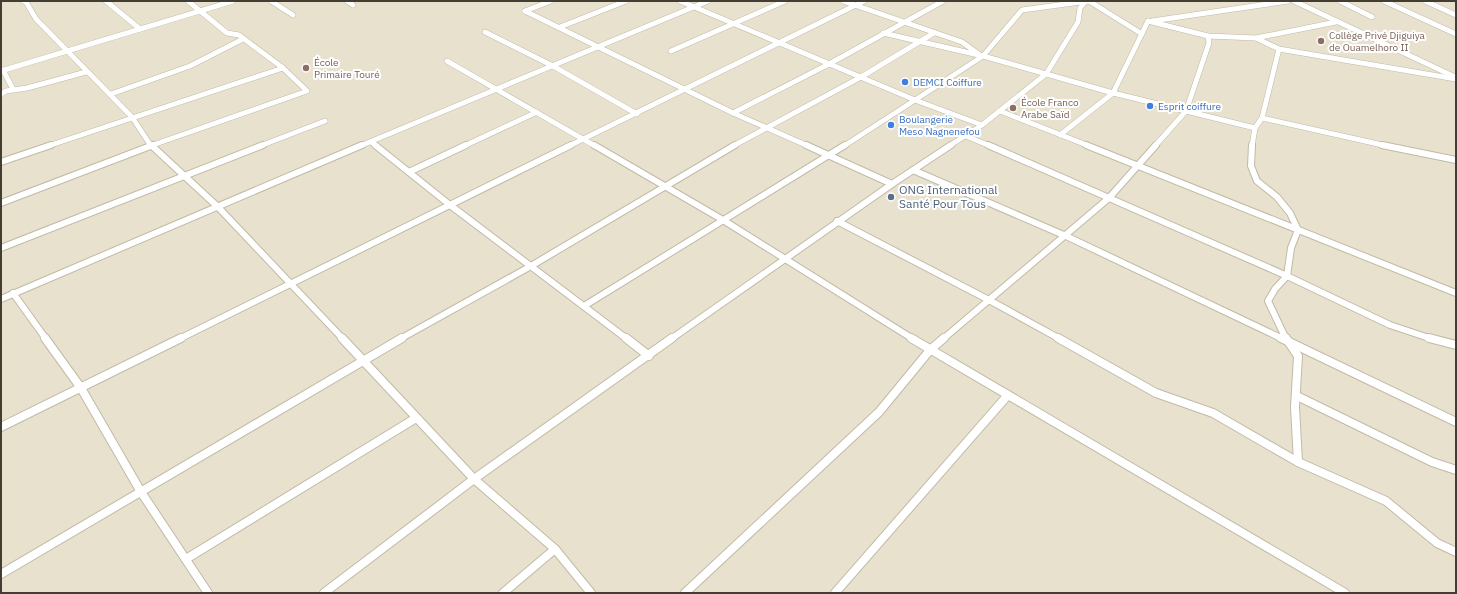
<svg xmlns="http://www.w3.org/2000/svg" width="1457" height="594" font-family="'IBM Plex Sans',sans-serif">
<rect width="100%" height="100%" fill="#f2eee1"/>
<rect fill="#e7e1ce" x="1" y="1" width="1455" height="592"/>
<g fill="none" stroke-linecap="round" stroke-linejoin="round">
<g stroke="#c0baa6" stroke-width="6">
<g id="minor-far2">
<polyline points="23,1 26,2 36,19 132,117 151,146"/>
<polyline points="106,1 140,29"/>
<polyline points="271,1 293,15"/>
<polyline points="347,1 353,5"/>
<polyline points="680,1 915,100 982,125"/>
<polyline points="843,1 962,42 980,55"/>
<polyline points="1089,1 1142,34"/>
<polyline points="1294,1 1453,76"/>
<polyline points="1340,1 1372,17"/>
<polyline points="1384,1 1456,34"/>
<polyline points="1425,1 1456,15"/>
<polyline points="525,11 733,113 808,146"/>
<polyline points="525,11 551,1"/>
<polyline points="1148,21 1208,36 1256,38 1279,49 1456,79"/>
<polyline points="1152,21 1288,1"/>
<polyline points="560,27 626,1"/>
<polyline points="485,32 553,66 637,114"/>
<polyline points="883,33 983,56 1113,93 1255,128"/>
<polyline points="1256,38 1336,22"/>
<polyline points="671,51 785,1"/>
<polyline points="447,61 595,146"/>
<polyline points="3,70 13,89"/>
<polyline points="1,71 233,1"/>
<polyline points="1,94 6,91 27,88 86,72"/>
<polyline points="111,94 190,66 243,39"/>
<polyline points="1000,111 1089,146"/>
<polyline points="733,113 829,64 943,1"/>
<polyline points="1262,118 1387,146"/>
<polyline points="1060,135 1113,93 1148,21"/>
<polyline points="966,136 990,146"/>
<polyline points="371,142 377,146"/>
<polyline points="48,146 283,68"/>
<polyline points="150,146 307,91 283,68 239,35 227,33 188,1"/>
<polyline points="260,146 325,121"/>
<polyline points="360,146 708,1"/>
<polyline points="464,146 537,112"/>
<polyline points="569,146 864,1"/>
<polyline points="733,146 861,77 934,33"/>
<polyline points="844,146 983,56 1022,10 1088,1"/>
<polyline points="949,146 982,125 1046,74 1078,22 1080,8 1085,2"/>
<polyline points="1155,146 1186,111 1209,43 1208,36"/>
<polyline points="1252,146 1255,128 1262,118 1279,49"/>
</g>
</g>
<g stroke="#c0baa6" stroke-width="8">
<g id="minor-far1">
<polyline points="151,145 218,207 343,339"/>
<polyline points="375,145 450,205 627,339"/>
<polyline points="594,145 723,220 913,339"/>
<polyline points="806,145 892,184"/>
<polyline points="988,145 1285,275 1390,325 1432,339"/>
<polyline points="1086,145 1456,293"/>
<polyline points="1252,145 1251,166 1257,181 1277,197 1290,213 1298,230 1291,248 1287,276 1275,289 1268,301 1286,339"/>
<polyline points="1382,145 1456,160"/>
<polyline points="1,162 51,145"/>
<polyline points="913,170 1066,236 1283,339"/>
<polyline points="409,172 466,145"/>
<polyline points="1,203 153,145"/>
<polyline points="837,221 989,300 1060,339"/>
<polyline points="1,248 263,145"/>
<polyline points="13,293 46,339"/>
<polyline points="1,299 362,145"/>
<polyline points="584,306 845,145"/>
<polyline points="179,339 571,145"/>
<polyline points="400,339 531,266 735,145"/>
<polyline points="671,339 892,184 951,145"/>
<polyline points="943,339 1109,198 1156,145"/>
</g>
</g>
<g stroke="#c0baa6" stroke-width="10">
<g id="minor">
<polyline points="45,338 81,388 141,492 208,593"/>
<polyline points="342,338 474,479 555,549 591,593"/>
<polyline points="626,338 649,356"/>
<polyline points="911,338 1345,593"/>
<polyline points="1058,338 1156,393 1213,413 1298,462 1386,501 1437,543 1456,552"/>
<polyline points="1281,338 1456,422"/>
<polyline points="1286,338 1298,356 1295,407 1298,462"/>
<polyline points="1429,338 1456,345"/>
<polyline points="1297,396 1432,462 1456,470"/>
<polyline points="1,427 181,338"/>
<polyline points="186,559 416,418"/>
<polyline points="1,574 402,338"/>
<polyline points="324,593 474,479 672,338"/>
<polyline points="503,593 555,549"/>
<polyline points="685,593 879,412 930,350 944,338"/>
<polyline points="835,593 1008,395"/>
</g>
</g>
<use href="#minor-far2" stroke="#fff" stroke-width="5"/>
<use href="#minor-far1" stroke="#fff" stroke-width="6"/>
<use href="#minor" stroke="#fff" stroke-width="8"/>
</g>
<g fill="#8d6e63" stroke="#fff" stroke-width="1.5">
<circle cx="1321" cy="41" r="4"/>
<circle cx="306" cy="68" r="4"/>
<circle cx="1013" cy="108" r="4"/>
</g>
<g fill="#3f7fe0" stroke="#fff" stroke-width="1.5">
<circle cx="905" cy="82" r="4"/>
<circle cx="1150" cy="106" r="4"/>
<circle cx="891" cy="125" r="4"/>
</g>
<circle fill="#5c6f8a" stroke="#fff" stroke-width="1.5" cx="891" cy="197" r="4"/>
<g text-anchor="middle" stroke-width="4" stroke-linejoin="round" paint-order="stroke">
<g font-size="10" fill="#785e54" stroke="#fff" text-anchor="start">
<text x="1329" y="39">Collège Privé Djiguiya<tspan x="1329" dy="12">de Ouamelhoro II</tspan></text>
<text x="314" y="66">École<tspan x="314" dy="12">Primaire Touré</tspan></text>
<text x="1021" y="106">École Franco<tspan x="1021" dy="12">Arabe Saïd</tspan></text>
</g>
<g font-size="10" fill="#366cbe" stroke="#fff" text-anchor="start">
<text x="913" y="86">DEMCI Coiffure</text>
<text x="1158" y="110">Esprit coiffure</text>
<text x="899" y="123">Boulangerie<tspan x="899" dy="12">Meso Nagnenefou</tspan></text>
</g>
<g font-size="12" fill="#4e5e75" stroke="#fff" text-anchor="start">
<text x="899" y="194">ONG International<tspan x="899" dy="14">Santé Pour Tous</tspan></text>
</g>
</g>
<rect width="1457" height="594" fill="none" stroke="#433e31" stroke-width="4"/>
</svg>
